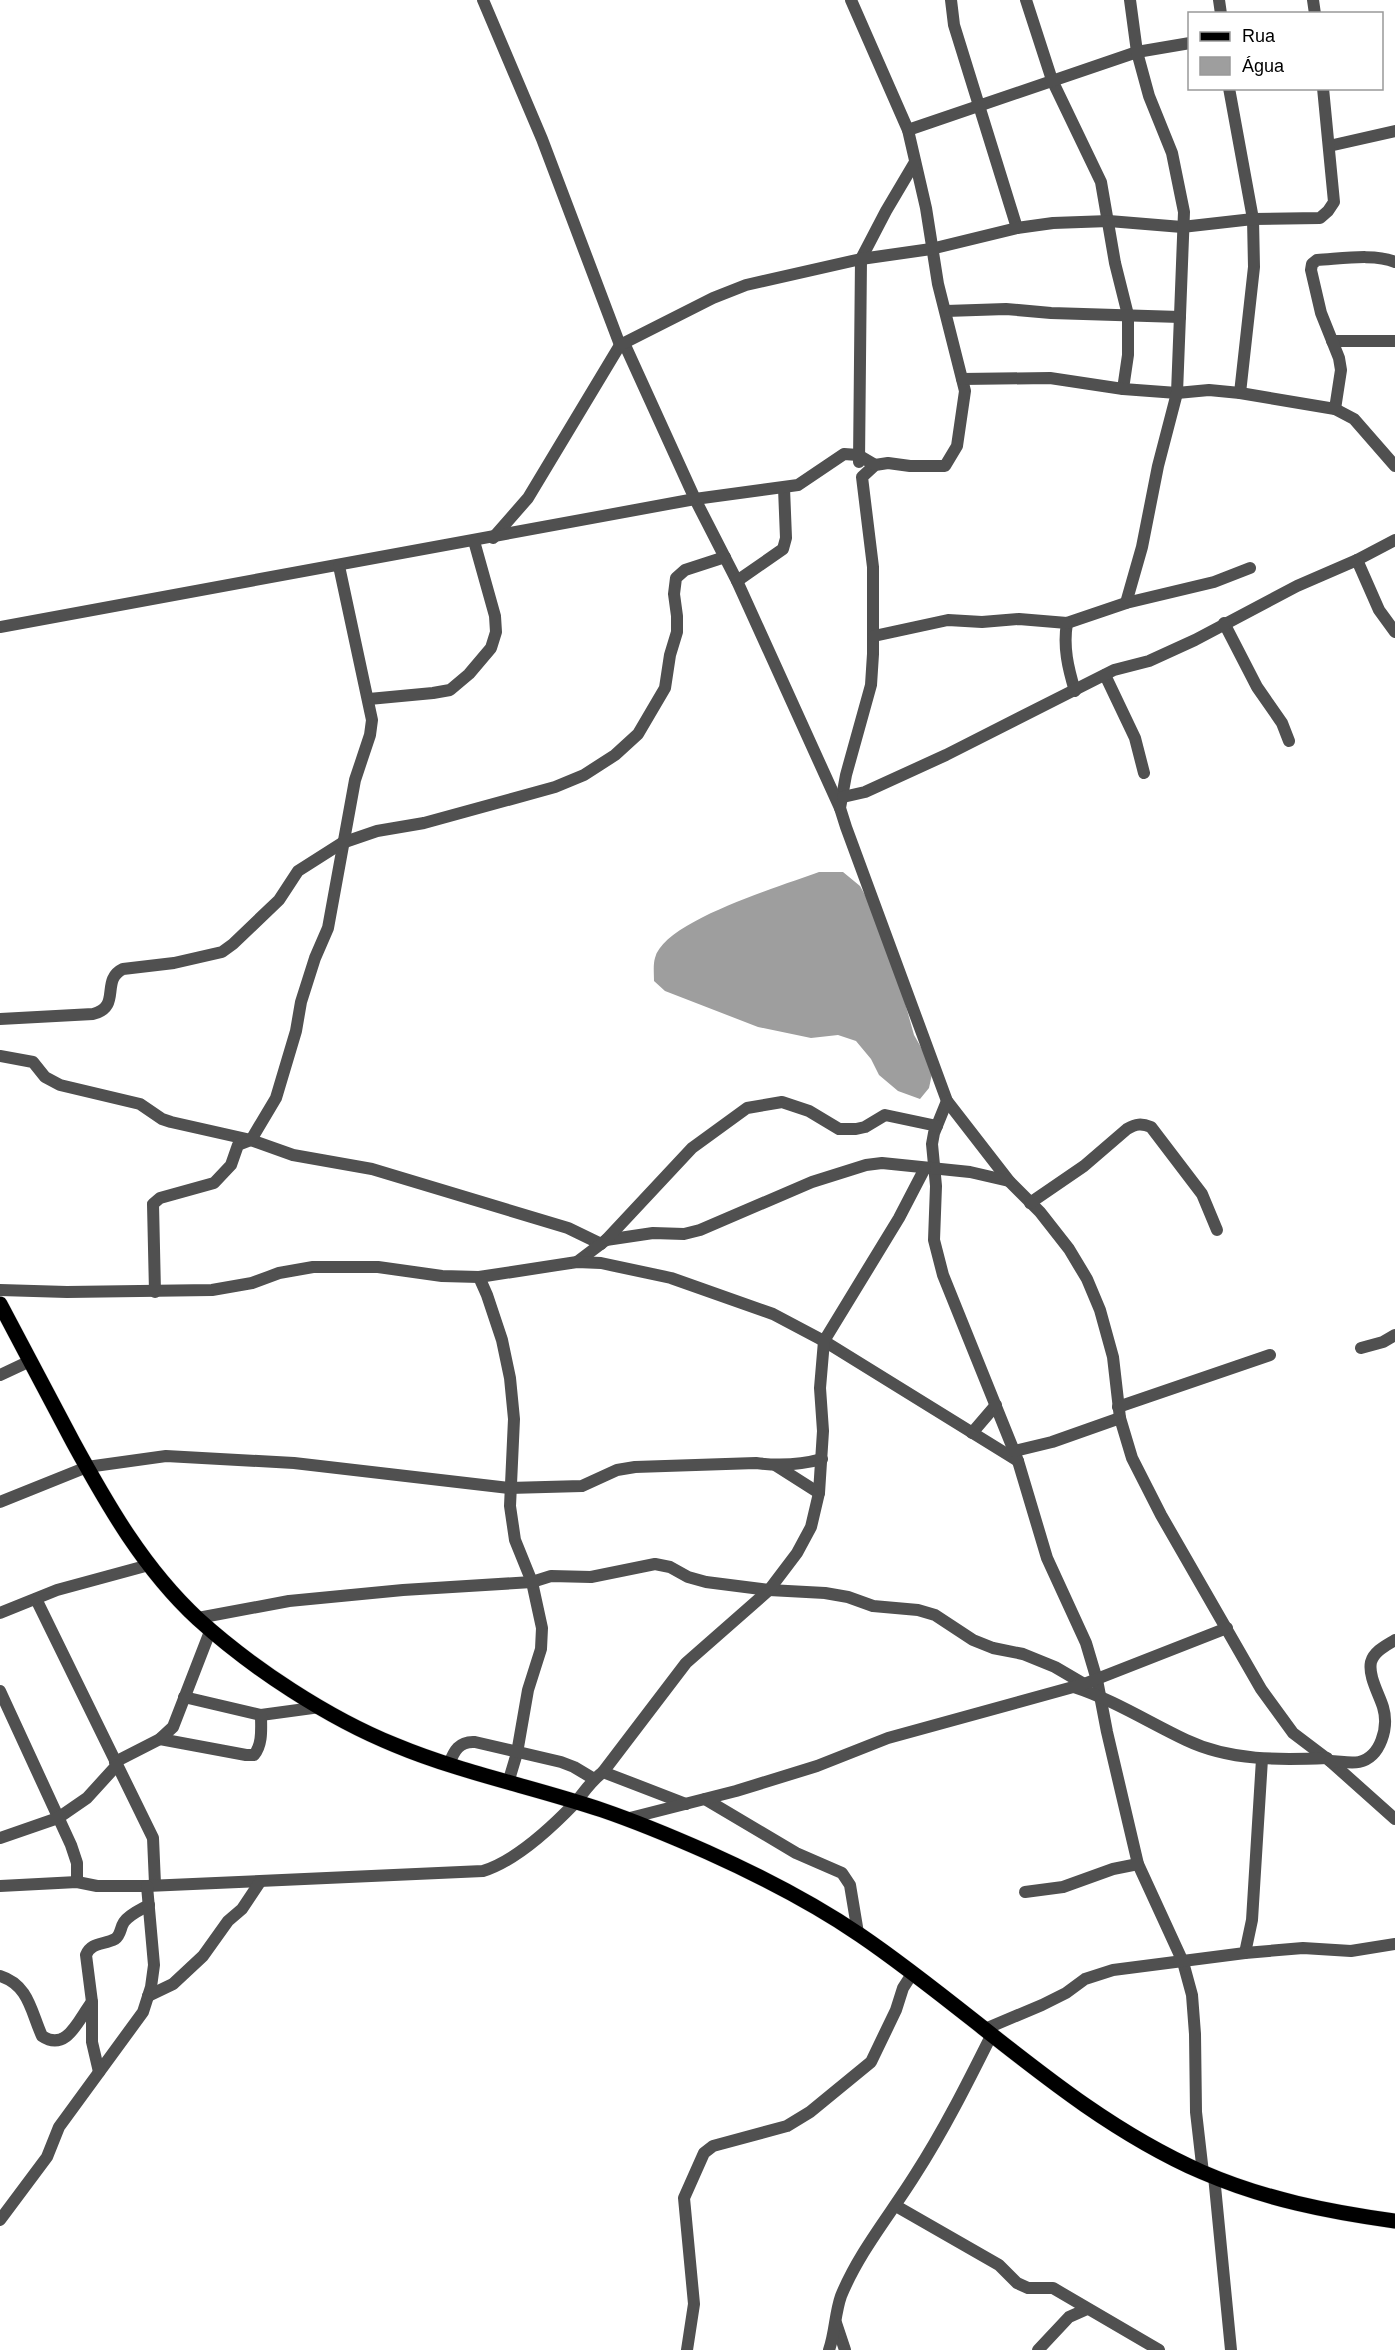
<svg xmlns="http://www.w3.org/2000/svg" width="1395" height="2350" font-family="Helvetica,sans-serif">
<rect width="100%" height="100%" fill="#fff"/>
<path fill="#9e9e9e" d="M819 872H843L860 886 875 913 895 967 914 1035 926 1056 932 1074 929 1088 920 1099 898 1091 879 1075 871 1059 856 1041 838 1035 811 1038 758 1027 665 991 654 981C654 974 653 964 655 958 664 920 785 885 819 872Z"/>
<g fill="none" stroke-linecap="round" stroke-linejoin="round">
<g stroke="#dbdbdb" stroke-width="16">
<path id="primary" d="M0 1304C24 1350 49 1396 73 1442 108 1506 144 1569 198 1619 252 1668 328 1718 395 1745 462 1773 534 1787 602 1810 637 1822 673 1837 707 1852 756 1874 816 1905 860 1935 975 2013 1074 2116 1202 2172 1264 2199 1329 2212 1395 2221"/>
</g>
<g stroke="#505050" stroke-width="12">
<polyline points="483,0 542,139 620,345"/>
<polyline points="851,0 908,130 926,208 938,284 965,391 957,446 945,466 910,466 888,463 875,465 862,477 873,567 873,654 871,685 846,775 840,808 846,827 947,1101 1009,1181 1040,1212 1069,1249 1087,1279 1100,1310 1113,1357 1120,1418 1132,1458 1161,1515 1261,1689 1293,1733 1330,1761 1395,1819"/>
<polyline points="951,0 954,25 1017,228"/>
<polyline points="1026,0 1052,80 1101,182 1115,263 1128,315 1128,355 1123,389"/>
<polyline points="1219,0 1221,14"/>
<polyline points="1313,0 1315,14"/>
<polyline points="1229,88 1253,219 1254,267 1240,393"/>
<polyline points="908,130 1137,52 1190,43"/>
<polyline points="1329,146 1395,131"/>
<polyline points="946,311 1006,309 1051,313 1180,317"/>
<polyline points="1332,341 1395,341"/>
<polyline points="624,343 695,499 737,581 840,808"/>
<polyline points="962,379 1050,378 1123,389 1177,393 1209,390 1240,393 1335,409 1354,419 1395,466"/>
<path d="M1335 409 1341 370 1339 358 1321 313 1311 270 1312 264 1317 260C1339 259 1375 253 1395 262"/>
<polyline points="859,462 861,259 886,211 915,162"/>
<polyline points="493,538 528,498 620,345 713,298 746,285 861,259 931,249 1017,228 1053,223 1109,221 1182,227 1253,219 1320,218 1328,211 1334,202 1323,88"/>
<polyline points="1357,560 1379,610 1395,632"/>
<polyline points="737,581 783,549 786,538 784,488"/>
<polyline points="1126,603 1142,547 1158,466 1177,393 1184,212 1172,153 1149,96 1137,52 1130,0"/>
<path d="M1067 623C1063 647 1068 668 1075 691"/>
<polyline points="1224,623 1257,687 1282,723 1289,741"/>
<polyline points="0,627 695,499 798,485 844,454 858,455 875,465"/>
<polyline points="874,636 948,620 982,622 1019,619 1067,623 1126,603 1214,582 1250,568"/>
<polyline points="1105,675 1135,738 1144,773"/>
<polyline points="369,699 433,693 450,690 469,674 491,648 496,632 495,616 474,541"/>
<polyline points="843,797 865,792 946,755 1114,670 1149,661 1195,640 1297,586 1357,560 1395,540"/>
<path d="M0 1019 93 1014C122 1007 100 980 123 969L174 963 222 952 233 944 279 900 298 871 342 843 377 831 424 823 555 787 584 775 615 755 638 734 665 688 670 655 677 632V616L674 594 676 578 685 570 725 557"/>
<polyline points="0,1056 33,1062 45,1077 60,1085 140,1104 162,1119 171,1122 251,1140 293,1155 372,1169 568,1228 601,1244"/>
<polyline points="947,1101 934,1133 932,1144 936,1186 934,1240 943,1275 1018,1461 1047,1558 1086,1643 1097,1680 1107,1732 1138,1864 1183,1962 1192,1995 1195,2034 1196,2112 1203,2173"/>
<path d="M1030 1203 1084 1166 1127 1129C1136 1124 1141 1123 1151 1127L1202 1194 1217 1230"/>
<polyline points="606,1240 653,1233 684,1234 700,1230 812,1182 866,1165 882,1163 970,1172 1009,1181"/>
<polyline points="577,1262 606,1240 692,1148 747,1108 782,1102 809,1111 839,1129 856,1129 865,1127 885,1115 937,1126"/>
<polyline points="479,1277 487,1295 502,1340 510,1378 514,1419 510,1506 515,1540 532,1582 542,1628 541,1649 528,1690 517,1753 508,1783"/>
<polyline points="0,1290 67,1292 212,1290 252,1283 279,1273 313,1267 378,1267 442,1276 479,1277 577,1262 601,1263 671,1278 773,1314 824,1341 1018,1461"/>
<polyline points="155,1292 153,1204 160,1198 214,1183 231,1165 238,1145 251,1140 276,1098 296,1031 301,1002 315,958 328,928 355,780 370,735 372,720 339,566"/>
<polyline points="1361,1348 1383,1342 1395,1335"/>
<polyline points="0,1375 30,1361"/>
<polyline points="1118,1407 1270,1355"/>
<polyline points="972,1433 996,1405"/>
<polyline points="1015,1451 1052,1442 1120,1418"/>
<polyline points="775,1465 819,1493"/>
<path d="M0 1502 87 1467 166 1456 294 1463 509 1488 582 1486 617 1470 635 1467 756 1463C779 1466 800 1465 822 1459"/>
<polyline points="36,1599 153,1838 155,1884"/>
<polyline points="0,1613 57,1590 149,1565"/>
<polyline points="198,1618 289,1601 403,1590 532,1582 551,1576 591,1577 655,1564 670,1567 688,1577 706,1582 769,1590 825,1593 848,1597 873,1606 918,1610 935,1615 973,1640 993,1648 1023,1654 1055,1667 1084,1684"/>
<path d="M1074 1687C1114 1700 1148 1722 1186 1740 1230 1761 1280 1760 1327 1758"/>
<polyline points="0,1691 71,1845 77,1863 77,1882"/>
<polyline points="184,1697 261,1715 320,1707"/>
<path d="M160 1739 246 1755H254C263 1744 261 1728 261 1715"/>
<path d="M1330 1761C1339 1761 1350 1764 1359 1762 1381 1757 1389 1727 1383 1707 1379 1694 1368 1676 1371 1662 1374 1651 1387 1645 1395 1640"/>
<polyline points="115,1762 160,1739 173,1727 211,1629"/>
<path d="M449 1764C454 1751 459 1741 475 1742L561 1762 574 1767 594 1779"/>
<polyline points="603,1772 686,1804"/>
<polyline points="705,1799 796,1853 842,1873 850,1885 858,1933"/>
<polyline points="626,1819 736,1791 817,1766 888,1738 1084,1684 1227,1628"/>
<polyline points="0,1838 58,1818 87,1798 117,1765"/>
<path d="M0 1886 77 1882 97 1886H147L483 1871C515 1861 551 1828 575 1803 584 1792 591 1781 603 1772L686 1663 769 1590 797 1553 811 1527 819 1493 823 1431 820 1388 824 1341 899 1218 925 1168"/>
<polyline points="1025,1892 1063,1887 1113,1869 1138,1864"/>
<polyline points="1245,1953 1252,1920 1262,1759"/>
<path d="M0 1976C29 1985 31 2012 42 2036 67 2053 79 2018 92 2002"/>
<polyline points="148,1996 173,1984 203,1956 228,1921 242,1909 260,1882"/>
<polyline points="985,2029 1042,2005 1066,1993 1085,1979 1113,1970 1245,1953 1303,1948 1351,1951 1395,1944"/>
<path d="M99 2072 92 2042V2002L86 1955C91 1942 104 1945 115 1939 121 1935 120 1928 124 1922 130 1914 140 1910 149 1905"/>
<polyline points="1214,2176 1231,2350"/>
<polyline points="896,2206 999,2265 1017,2283 1028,2288 1053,2288 1159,2350"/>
<polyline points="0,2220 47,2157 59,2127 143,2012 151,1987 154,1965 147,1886"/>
<polyline points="836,2323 845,2350"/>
<polyline points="687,2350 694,2304 684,2198 704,2153 713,2146 787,2126 810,2112 871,2062 896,2010 903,1988 912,1974"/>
<path d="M829 2350C835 2333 835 2313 841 2296 859 2252 890 2215 915 2175 944 2130 968 2082 992 2034"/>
<polyline points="1038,2350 1069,2317 1087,2309"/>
</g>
<use href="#primary" stroke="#000" stroke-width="15"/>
</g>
<rect x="1188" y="12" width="195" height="78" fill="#ffffff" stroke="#999999" stroke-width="1.5"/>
<rect x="1200" y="32" width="30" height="9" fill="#000000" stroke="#999999" stroke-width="1.5"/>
<text x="1242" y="42" font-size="18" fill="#000000">Rua</text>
<rect x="1200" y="57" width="30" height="18" fill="#9e9e9e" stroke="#999999" stroke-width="1.5"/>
<text x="1242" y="72" font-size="18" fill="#000000">Água</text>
</svg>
